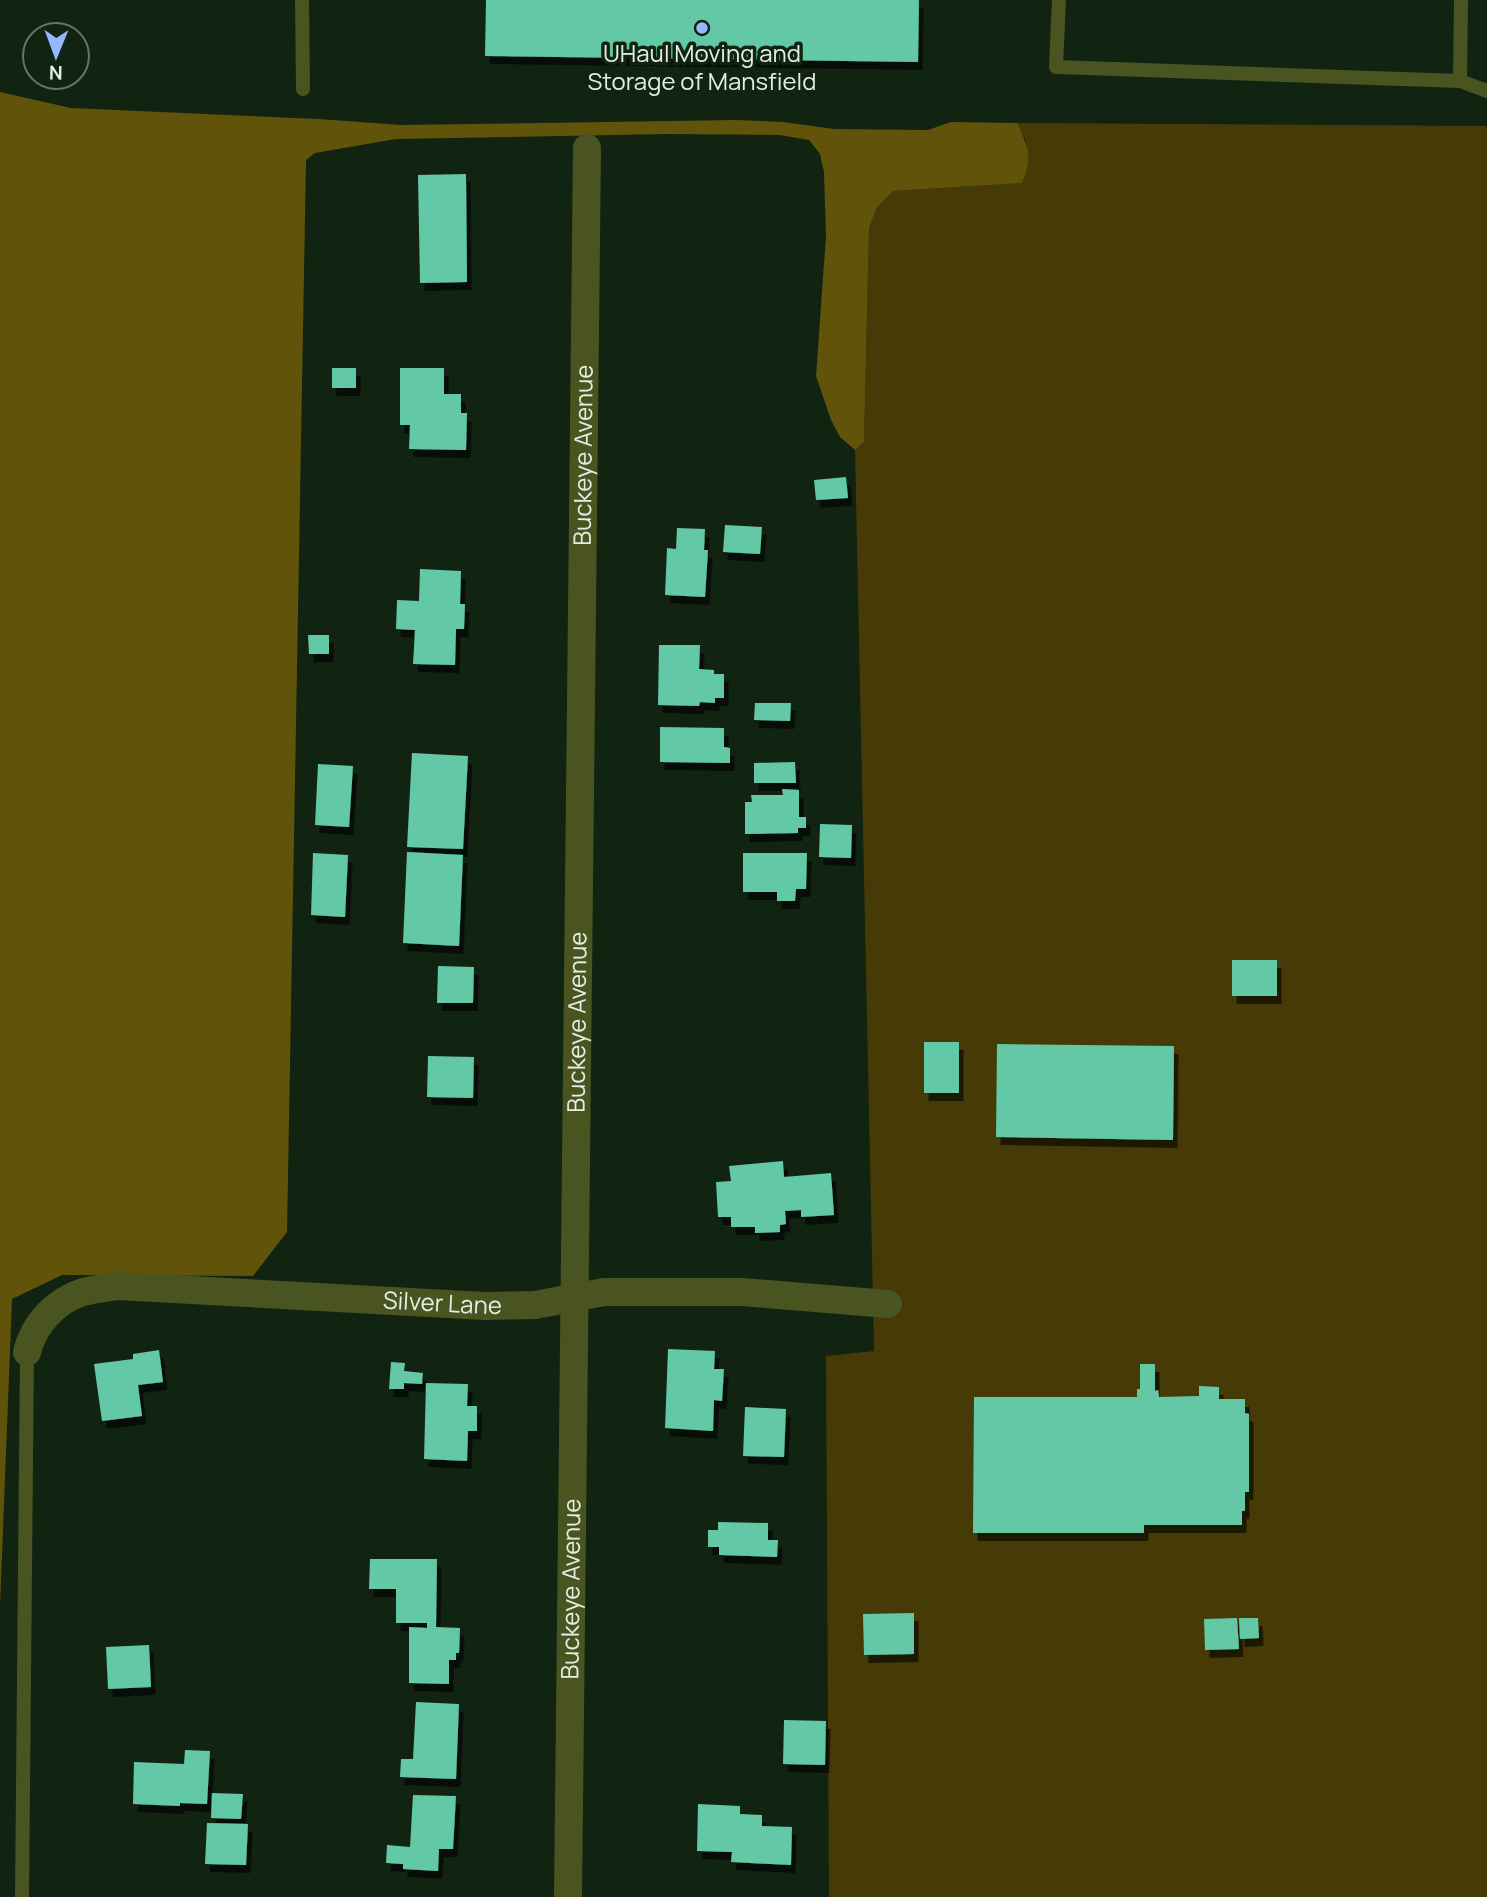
<svg xmlns="http://www.w3.org/2000/svg" width="1487" height="1897" font-family="Manrope,sans-serif">
<defs>
<filter id="shadow"><feDropShadow dx="4.5" dy="8" stdDeviation="0" flood-color="#0009"/></filter>
</defs>
<rect width="100%" height="100%" fill="#112412"/>
<polygon fill="#463b06" points="1018,123 1487,126 1487,1897 829,1897 826,1356 874,1351 855,450 864,442 869,228 877,208 893,191 1022,183 1026,141"/>
<path fill="#62530a" d="M0 92 71 108 318 119 401 125 737 120 783 122 834 129 928 130 951 122 1018 123C1028 148 1033 158 1022 183L893 191 877 208 869 228 864 442 855 450 840 437 831 420 816 376 826 236 824 172 820 154 809 140 780 135 665 134 396 139 315 153 306 160 287 1232 253 1276 62 1275 12 1299 0 1606Z"/>
<g fill="#63c8a6" filter="url(#shadow)">
<polygon points="486,0 919,0 918,62 485,56"/>
<polygon points="466,174 467,282 420,283 418,175"/>
<rect x="332" y="368" width="24" height="20"/>
<polygon points="400,368 444,368 444,394 461,394 461,413 467,413 466,450 409,449 410,425 400,425"/>
<polygon points="846,477 848,498 816,500 814,480"/>
<polygon points="725,525 762,527 760,554 723,552"/>
<polygon points="677,528 705,529 704,550 708,550 705,597 665,595 667,548 676,549"/>
<polygon points="420,569 461,571 460,604 465,604 464,629 456,629 455,665 413,664 415,630 396,629 397,600 419,601"/>
<polygon points="308,635 329,635 329,654 309,654"/>
<polygon points="659,645 700,645 699,669 714,670 714,674 724,674 724,698 715,698 715,703 700,702 699,706 658,705"/>
<polygon points="755,703 791,703 790,721 754,720"/>
<polygon points="660,727 724,728 724,747 730,748 730,763 660,762"/>
<polygon points="412,753 468,756 463,849 407,847"/>
<polygon points="795,762 796,783 754,783 754,763"/>
<polygon points="318,764 353,766 349,827 315,825"/>
<polygon points="782,789 799,790 799,817 806,817 806,828 798,828 798,833 745,834 745,802 752,802 751,795 783,795"/>
<polygon points="820,824 852,825 851,858 819,857"/>
<polygon points="407,852 463,855 459,946 403,943"/>
<polygon points="313,853 348,855 345,917 311,915"/>
<polygon points="743,853 807,853 806,889 796,889 795,901 777,901 777,892 743,892"/>
<rect x="1232" y="960" width="45" height="36"/>
<polygon points="438,966 474,967 473,1003 437,1003"/>
<rect x="924" y="1042" width="35" height="51"/>
<polygon points="997,1044 1174,1046 1173,1140 996,1137"/>
<polygon points="428,1056 474,1057 473,1098 427,1097"/>
<polygon points="783,1161 784,1177 831,1173 834,1215 801,1217 801,1210 785,1211 786,1224 780,1225 780,1232 755,1233 755,1227 731,1227 731,1217 718,1217 716,1182 731,1181 729,1166"/>
<polygon points="668,1349 715,1351 714,1369 724,1369 722,1401 714,1400 713,1431 665,1428"/>
<polygon points="159,1350 163,1382 138,1385 142,1416 102,1421 94,1364 133,1359 133,1354"/>
<polygon points="391,1362 405,1363 404,1371 423,1373 422,1384 404,1383 404,1389 389,1389"/>
<polygon points="1140,1364 1155,1364 1155,1391 1158,1390 1159,1397 1199,1396 1199,1386 1219,1387 1219,1399 1245,1399 1245,1413 1249,1414 1249,1492 1245,1492 1245,1511 1242,1511 1242,1525 1144,1525 1144,1533 973,1533 974,1397 1137,1397 1137,1389 1140,1389"/>
<polygon points="426,1383 468,1384 467,1406 477,1406 477,1431 468,1431 467,1461 424,1459"/>
<polygon points="745,1407 786,1409 784,1457 743,1456"/>
<polygon points="718,1522 768,1523 768,1540 778,1540 777,1557 719,1555 719,1547 708,1547 708,1530 718,1530"/>
<polygon points="370,1559 437,1559 436,1627 460,1628 459,1653 456,1653 456,1660 449,1660 449,1684 409,1683 409,1627 427,1628 427,1623 396,1623 396,1589 369,1589"/>
<polygon points="914,1613 914,1654 864,1655 863,1614"/>
<polygon points="1237,1618 1239,1649 1205,1650 1204,1619"/>
<polygon points="1239,1618 1258,1618 1259,1638 1240,1639"/>
<polygon points="149,1645 151,1687 108,1689 106,1647"/>
<polygon points="416,1702 459,1704 456,1779 400,1777 401,1759 413,1759"/>
<polygon points="784,1720 826,1721 825,1765 783,1764"/>
<polygon points="185,1750 210,1751 207,1804 180,1803 180,1806 133,1804 134,1762 184,1764"/>
<polygon points="212,1793 243,1794 241,1819 211,1818"/>
<polygon points="413,1795 456,1796 453,1849 439,1849 438,1871 403,1869 403,1864 386,1863 387,1845 410,1847"/>
<polygon points="698,1804 740,1806 740,1814 762,1815 762,1826 792,1827 791,1865 731,1862 732,1852 697,1851"/>
<polygon points="207,1823 248,1824 246,1865 205,1864"/>
</g>
<g fill="none" stroke-linecap="round" stroke-linejoin="round">
<g stroke="#495421" stroke-width="14">
<polyline points="302,0 303,89"/>
<polyline points="1059,0 1056,67 1460,81"/>
<polyline points="1461,0 1460,81 1487,91"/>
<polyline points="22,1897 27,1352"/>
</g>
<g stroke="#495421" stroke-width="28">
<path id="s1" d="M27 1352C34 1324 55 1301 83 1292 94 1289 106 1288 117 1286L485 1306 535 1305 604 1292H742L888 1304"/>
<path id="s2" d="M568 1897 587 148"/>
</g>
</g>
<circle fill="#96b6fd" stroke="#112412" stroke-width="2.5" cx="702" cy="28" r="7"/>
<g text-anchor="middle" stroke-width="7" stroke-linejoin="round" paint-order="stroke">
<g font-size="24" fill="#e3efe3" stroke="#112412">
<text x="702" y="62">UHaul Moving and<tspan x="702" dy="28">Storage of Mansfield</tspan></text>
</g>
<g font-size="24" fill="#e3efe3" stroke="#112412">
<text dy="8" stroke="none"><textPath href="#s2" startOffset="1442">Buckeye Avenue</textPath></text>
<text dy="8" stroke="none"><textPath href="#s2" startOffset="875">Buckeye Avenue</textPath></text>
<text dy="8" stroke="none"><textPath href="#s1" startOffset="446">Silver Lane</textPath></text>
<text dy="8" stroke="none"><textPath href="#s2" startOffset="308">Buckeye Avenue</textPath></text>
</g>
</g>
<g transform="translate(56 56) rotate(181)"><circle r="33" fill="#112412" stroke="#657566" stroke-width="2"/>
<path d="M0-5L12 26L0 18L-12 26Z" fill="#96b6fd"/>
<text y="-10" font-size="19" font-weight="bold" text-anchor="middle" fill="#e3efe3">N</text>
</g>
</svg>
